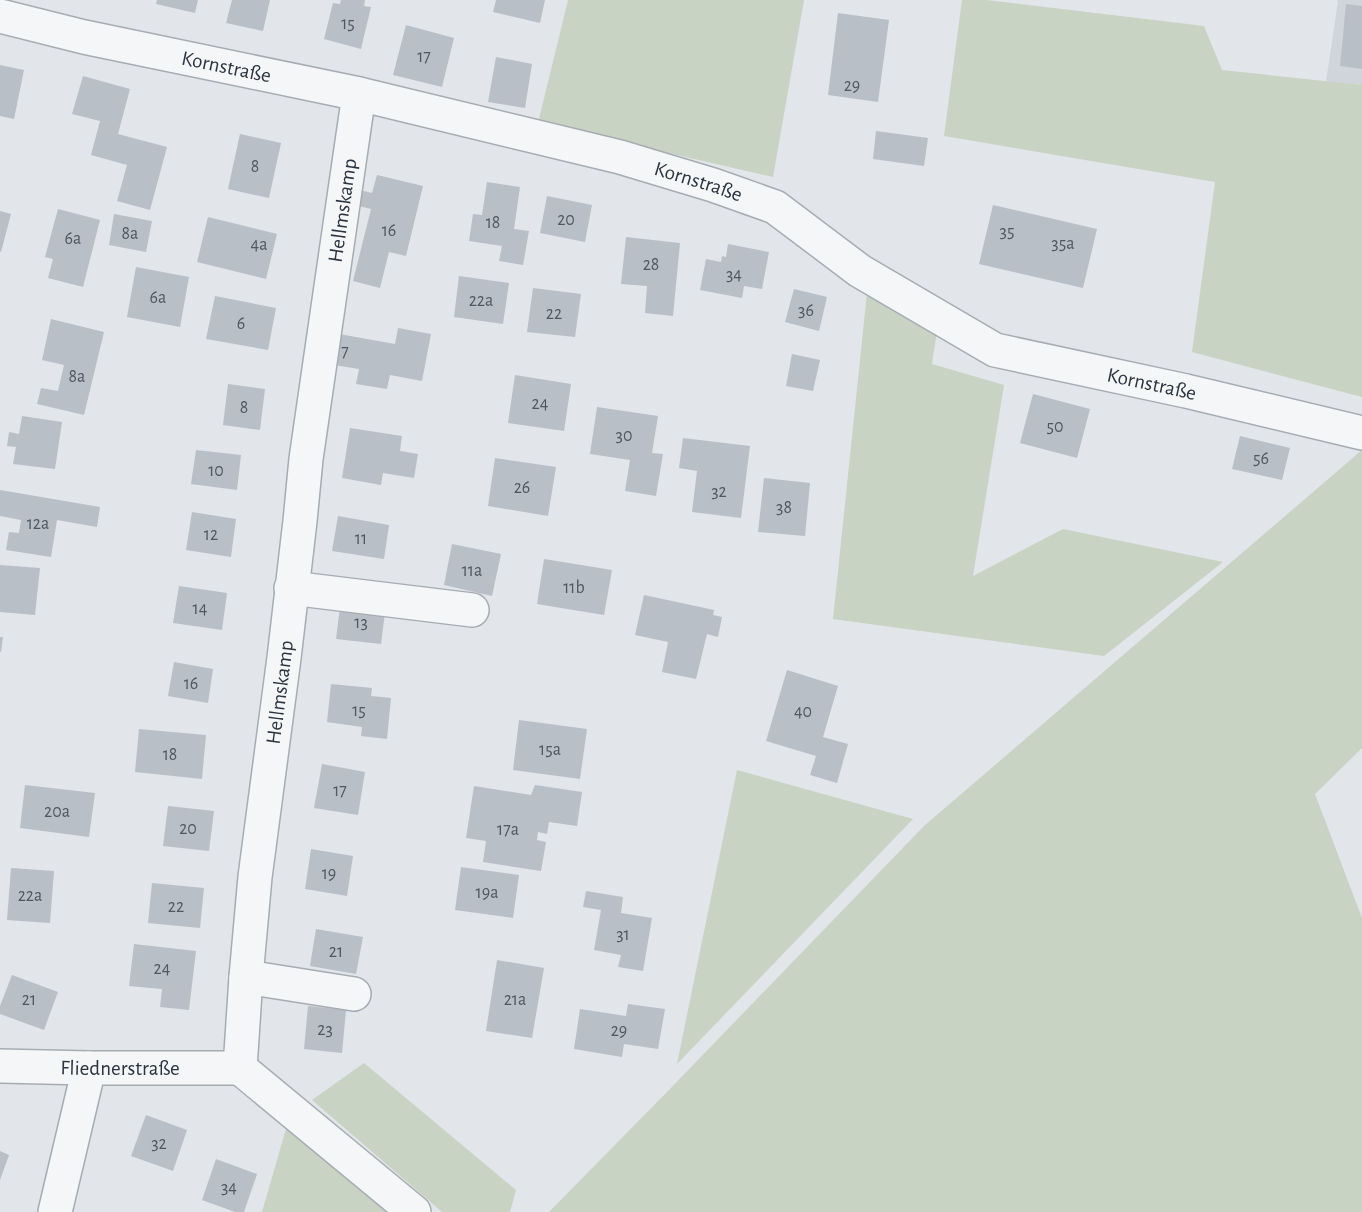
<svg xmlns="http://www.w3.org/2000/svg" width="1362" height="1212" font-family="'Alegreya Sans',sans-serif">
<rect width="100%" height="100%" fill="#e2e5e9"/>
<polygon fill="#d0d5db" points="1336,0 1362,0 1362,85 1326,82 1338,1"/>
<g fill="#c8d3c3">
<polygon points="568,0 804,0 773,177 538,123"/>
<polygon points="962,0 986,0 1204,26 1222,70 1362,85 1362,397 1192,352 1215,182 944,136"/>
<polygon points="867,293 937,331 932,364 1004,385 973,576 1063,529 1223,562 1104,656 833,619"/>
<polygon points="1362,450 1362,748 1315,794 1362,918 1362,1212 549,1212 666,1093 924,826"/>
<polygon points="737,770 913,819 677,1064"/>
<polygon points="364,1063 516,1190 510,1212 442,1212 312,1100"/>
<polygon points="288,1122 397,1212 262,1212"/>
</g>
<g fill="#b9bfc6">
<polygon points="157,0 198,0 195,13 156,4"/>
<polygon points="232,0 270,0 263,31 226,23"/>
<polygon points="341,0 365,0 364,6 371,7 361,49 324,39 333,3 340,4"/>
<polygon points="496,0 545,0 540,23 493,12"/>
<polygon points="1346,4 1362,6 1362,69 1340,66"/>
<polygon points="838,13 889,20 878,102 828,95"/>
<polygon points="406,25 454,38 442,87 393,75"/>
<polygon points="496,57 532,64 525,108 488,102"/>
<polygon points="0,65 24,70 14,119 0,116"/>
<polygon points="83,76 130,89 118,134 167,147 150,210 117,201 127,165 91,155 100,121 72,114"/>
<polygon points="876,131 928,138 924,166 873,159"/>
<polygon points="240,134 281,143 269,198 228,189"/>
<polygon points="377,175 423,186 406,256 389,252 380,288 353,281 371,209 351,204 355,189 372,193"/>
<polygon points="487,182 520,187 514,229 529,231 523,265 499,261 502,246 469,241 473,214 482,215"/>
<polygon points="547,196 592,205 585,242 540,233"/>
<polygon points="993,205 1097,229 1083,288 979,264"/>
<polygon points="58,209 100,220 83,287 48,278 53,259 45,257"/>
<polygon points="0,211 11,214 1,252 0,251"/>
<polygon points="114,214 152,221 146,252 109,245"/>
<polygon points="208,217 277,234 266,279 197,262"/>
<polygon points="626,237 680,243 673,316 645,313 647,286 621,284"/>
<polygon points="728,244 769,252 762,289 744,286 742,298 700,290 706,259 721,262 722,256 726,257"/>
<polygon points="136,267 189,277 180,327 127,317"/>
<polygon points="459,276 509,283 503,324 454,317"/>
<polygon points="533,288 581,294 575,337 527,332"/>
<polygon points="794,289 827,297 819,331 785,322"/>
<polygon points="215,296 276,308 268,350 206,339"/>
<polygon points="51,319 104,332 84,415 37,404 41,388 58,391 64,365 42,360"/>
<polygon points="398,328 431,334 422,381 390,375 387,389 356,384 359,369 334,365 339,334 395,344"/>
<polygon points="792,354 820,360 813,391 786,386"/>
<polygon points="515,375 571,384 564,431 508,423"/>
<polygon points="228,384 265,389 260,430 223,425"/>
<polygon points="1033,394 1090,409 1077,458 1020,443"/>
<polygon points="597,407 658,416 652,453 663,454 656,496 625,491 630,460 590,454"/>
<polygon points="22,416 62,422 55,469 13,464 16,447 7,446 9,432 19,434"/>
<polygon points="350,428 402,436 400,451 418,454 414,478 383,473 381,485 342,478"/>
<polygon points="1240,436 1290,448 1282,480 1232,469"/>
<polygon points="683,438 750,446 741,518 692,512 697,471 679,468"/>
<polygon points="196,450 241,455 237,490 191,484"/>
<polygon points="495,458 556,467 548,516 488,506"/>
<polygon points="764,478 810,483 805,536 758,532"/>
<polygon points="0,490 100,507 97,527 57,520 51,557 6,550 9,532 19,533 21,520 0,516"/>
<polygon points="192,512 236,519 231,557 186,550"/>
<polygon points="338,516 389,525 384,559 332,551"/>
<polygon points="452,544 501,554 492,596 444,585"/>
<polygon points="544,559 612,570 604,615 537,604"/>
<polygon points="0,565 40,568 35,615 0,612"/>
<polygon points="179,586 227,593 222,630 173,623"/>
<polygon points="644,595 714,610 713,615 722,617 718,637 707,634 696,679 662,672 668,642 635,635"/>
<polygon points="341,599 386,604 381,644 336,639"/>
<polygon points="0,637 3,637 1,652 0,652"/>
<polygon points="174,662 213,669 208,703 168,696"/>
<polygon points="787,670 838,686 823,737 848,744 837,783 810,775 816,756 766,741"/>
<polygon points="331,684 372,688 371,696 391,698 387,739 361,736 362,727 327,722"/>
<polygon points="519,720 587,729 580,779 513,770"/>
<polygon points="139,729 206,735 202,779 135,772"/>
<polygon points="322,764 365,772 358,815 314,808"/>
<polygon points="25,785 95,793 89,837 20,828"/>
<polygon points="535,785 582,792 577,826 549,822 547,834 538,832 537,840 546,842 541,871 483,862 486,841 466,838 474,786 531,795"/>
<polygon points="168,806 214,811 209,851 163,846"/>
<polygon points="311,849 353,856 347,896 305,889"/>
<polygon points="461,867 519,875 513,918 455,910"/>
<polygon points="11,868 54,871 50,923 7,920"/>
<polygon points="152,883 204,888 200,928 148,923"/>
<polygon points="586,891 623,897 621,913 652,918 643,971 618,967 621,955 594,950 601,910 583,907"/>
<polygon points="316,929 363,937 356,974 310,966"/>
<polygon points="134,944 196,951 189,1010 160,1007 162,989 129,986"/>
<polygon points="497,960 544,968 532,1038 486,1031"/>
<polygon points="12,975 58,992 44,1030 0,1014 0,1006"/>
<polygon points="628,1004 665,1009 658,1049 624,1044 622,1057 574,1049 580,1009 626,1016"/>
<polygon points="308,1006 346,1010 342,1053 304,1049"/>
<polygon points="146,1115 187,1130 173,1171 131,1156"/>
<polygon points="0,1151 9,1155 0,1180"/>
<polygon points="216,1159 257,1174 244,1212 235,1212 202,1200"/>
</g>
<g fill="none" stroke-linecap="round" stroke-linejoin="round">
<g stroke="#a7acb3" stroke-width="36">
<g id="minor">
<path id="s1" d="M0 16 84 37 359 94 620 157 713 185 775 207 860 271 995 350 1186 391 1362 433"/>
<polyline points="291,588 472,610"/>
<polyline points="246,977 354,994"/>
<path id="s2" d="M0 1066 89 1068H240"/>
<path id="s3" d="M240 1068 246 977 255 877 284 658 300 521 306 459 359 94"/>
<polyline points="240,1068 414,1212"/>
<polyline points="55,1212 89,1068"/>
</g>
</g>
<use href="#minor" stroke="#f4f6f8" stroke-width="33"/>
</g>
<g text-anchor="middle" stroke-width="6" stroke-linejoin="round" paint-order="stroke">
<g font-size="18" fill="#4e5762">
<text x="348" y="29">15</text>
<text x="424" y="62">17</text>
<text x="852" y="91">29</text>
<text x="255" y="172">8</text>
<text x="566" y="225">20</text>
<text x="493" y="228">18</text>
<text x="389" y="236">16</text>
<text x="1007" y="237">35</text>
<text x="130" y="239">8a</text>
<text x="73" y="244">6a</text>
<text x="1063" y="249">35a</text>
<text x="259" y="250">4a</text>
<text x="651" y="270">28</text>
<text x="734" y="280">34</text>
<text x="158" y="303">6a</text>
<text x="481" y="306">22a</text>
<text x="806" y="316">36</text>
<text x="554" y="319">22</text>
<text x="241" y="329">6</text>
<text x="345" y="357">7</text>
<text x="77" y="382">8a</text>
<text x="540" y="409">24</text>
<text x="244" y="413">8</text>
<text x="1055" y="432">50</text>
<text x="624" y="441">30</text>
<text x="1261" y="464">56</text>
<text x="216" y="476">10</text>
<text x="522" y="493">26</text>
<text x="719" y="497">32</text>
<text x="784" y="513">38</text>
<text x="38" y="529">12a</text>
<text x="211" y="540">12</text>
<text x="361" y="544">11</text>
<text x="472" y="576">11a</text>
<text x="574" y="593">11b</text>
<text x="200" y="614">14</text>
<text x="361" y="628">13</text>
<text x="191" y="689">16</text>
<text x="359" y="716">15</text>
<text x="803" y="717">40</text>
<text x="550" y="755">15a</text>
<text x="170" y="760">18</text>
<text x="340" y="796">17</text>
<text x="57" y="817">20a</text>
<text x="188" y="834">20</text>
<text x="508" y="835">17a</text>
<text x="329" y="879">19</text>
<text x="487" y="898">19a</text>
<text x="30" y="901">22a</text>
<text x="176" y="912">22</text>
<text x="623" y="940">31</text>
<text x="336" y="957">21</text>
<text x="162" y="974">24</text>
<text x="29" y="1005">21</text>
<text x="515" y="1005">21a</text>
<text x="325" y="1035">23</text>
<text x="619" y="1036">29</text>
<text x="159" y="1149">32</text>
<text x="229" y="1193">34</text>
</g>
<g font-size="21" fill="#2b3440" stroke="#f1f4f7">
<text dy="7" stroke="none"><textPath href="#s1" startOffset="232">Kornstraße</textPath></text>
<text dy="7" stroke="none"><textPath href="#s1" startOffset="718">Kornstraße</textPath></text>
<text dy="7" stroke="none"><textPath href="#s3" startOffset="864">Hellmskamp</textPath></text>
<text dy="7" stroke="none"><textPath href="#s1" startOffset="1222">Kornstraße</textPath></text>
<text dy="7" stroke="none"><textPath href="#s3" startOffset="378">Hellmskamp</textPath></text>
<text dy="7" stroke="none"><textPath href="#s2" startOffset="120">Fliednerstraße</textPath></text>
</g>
</g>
</svg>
